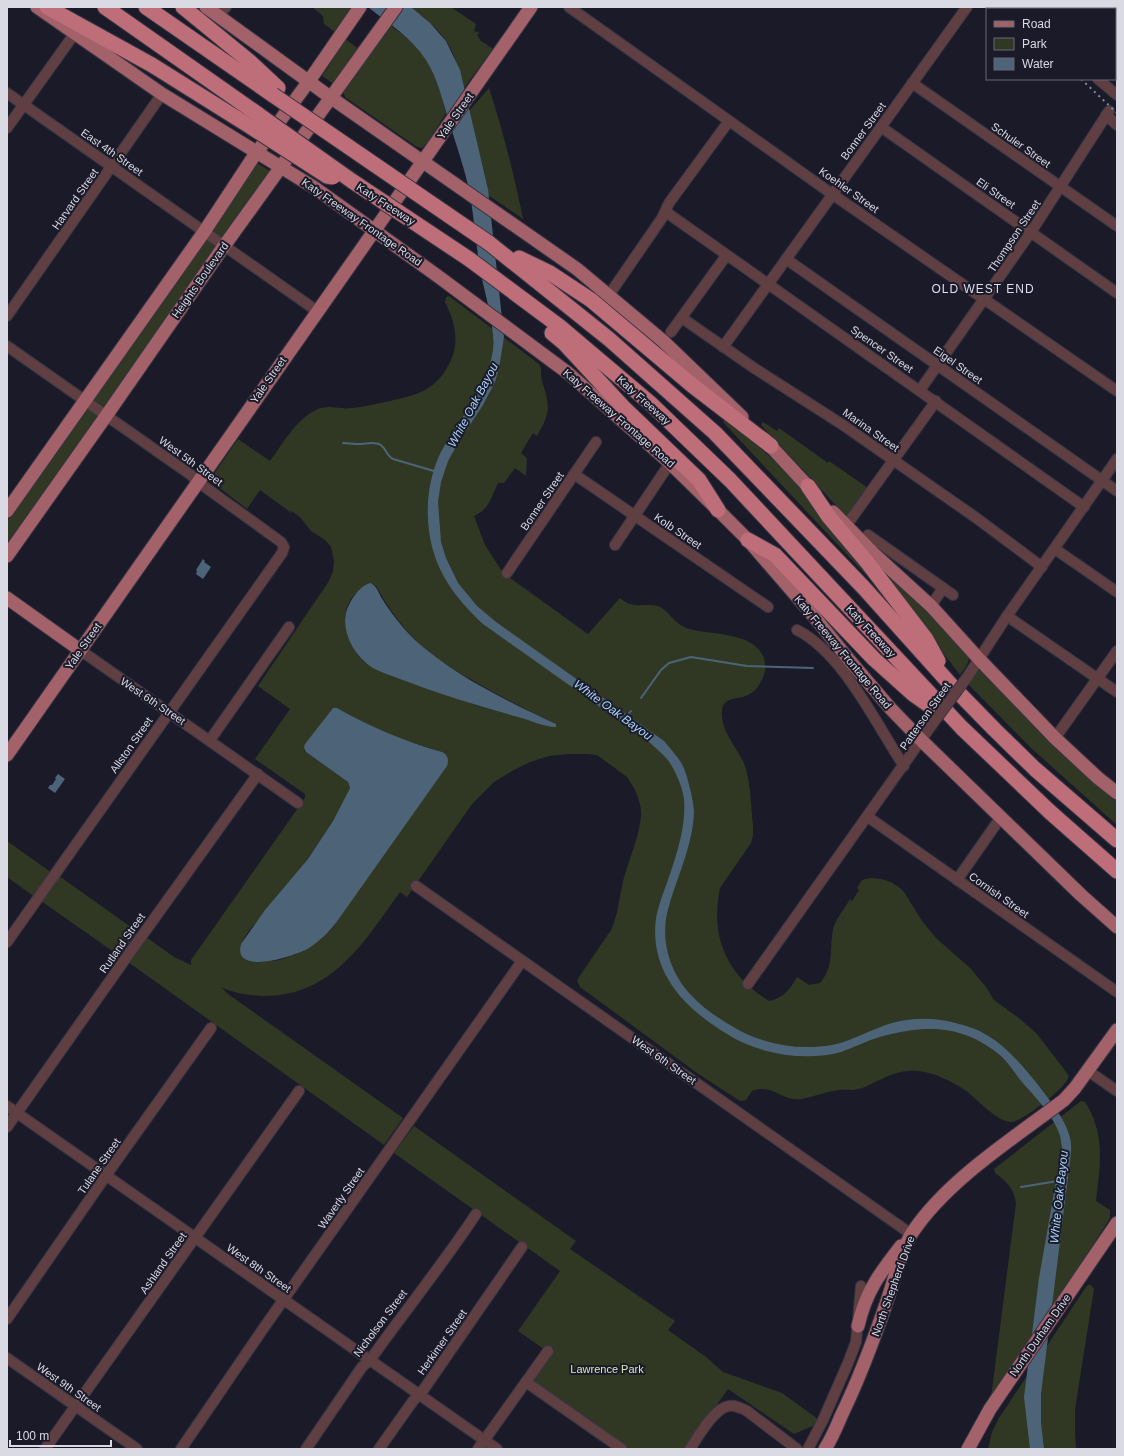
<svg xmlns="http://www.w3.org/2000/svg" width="1124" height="1456" font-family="Helvetica,sans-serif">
<rect width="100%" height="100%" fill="#1b1a29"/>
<g fill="#303824" fill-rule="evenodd">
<polygon points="312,7 353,7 335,32 324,24 323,16"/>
<path d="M411 7H451L476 24 474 31 480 33 477 35 481 41 493 49 464 88C460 72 455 56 447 42 439 29 422 17 411 7Z"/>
<path d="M391 26C399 32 408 38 415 45 433 62 440 90 446 113L428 142 422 148 417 147 345 97 343 91 368 53 370 55Z"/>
<polygon points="344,38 360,50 334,84 322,76 336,55"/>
<path d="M489 88C503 131 514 174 523 219L488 195V188L469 111Z"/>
<polygon points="257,163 270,171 7,552 7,521"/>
<path d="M449 296 539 364C542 368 541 371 541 375 541 380 544 386 545 391 551 411 547 418 537 436L533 433 521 453 527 458 526 476 515 468 504 483H498C491 497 490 509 474 516L485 545 503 573 588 634 620 598C623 600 626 603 630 604 639 607 651 603 660 607 670 612 674 624 689 629 712 635 752 632 763 656 765 661 766 666 765 671 763 680 757 691 748 695 738 700 723 696 722 711 720 733 740 749 746 769 751 787 751 808 753 827V835L751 843 720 888C710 936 726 975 769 1001 783 998 790 990 797 977L809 985 820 983C836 964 828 947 834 926 837 917 845 908 850 899L852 901 859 890 857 888 862 880 871 878 881 879 891 882 900 888 904 892 922 921 936 938 971 969 986 987 994 1000 1020 1019 1037 1034 1067 1073C1068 1075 1069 1076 1068 1078 1066 1088 1021 1122 1012 1122 998 1123 977 1099 965 1090 956 1084 946 1079 936 1075 909 1067 899 1071 875 1082 869 1085 864 1088 858 1089 852 1091 846 1089 840 1090 827 1091 814 1097 801 1099 782 1102 773 1083 752 1091L746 1100 740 1101 697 1073 580 987 577 981 579 977 611 930C618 916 619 898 623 882 628 861 642 831 641 811 640 798 634 787 627 777L597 755 587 754H568L549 756 530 762 512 771 494 782 472 804 407 897 400 892C364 942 332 997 262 996 249 995 232 993 221 987L228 994 403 1118 384 1145 128 962 146 937 174 957 191 965V960L305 798V794L255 759 290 709 258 686 329 581 333 571 334 561 331 547 325 540 311 531 300 517 290 510 293 514 260 490 247 509 212 482V477L238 439 270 461C281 446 296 420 314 411 329 403 338 410 352 408 363 407 374 404 385 402 417 395 436 392 451 360 460 342 454 319 445 302L446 297ZM372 584 376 586C390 612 408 635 431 654 444 664 458 672 472 680 499 696 527 710 556 724V727L478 706 364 662C347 645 335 610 358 592 362 589 368 586 372 584ZM352 717 395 737 442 752 333 927 322 938 309 948 294 955 279 960 272 961 240 946 248 932 308 859 333 821 350 788 348 782 306 752 304 750Z"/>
<polygon points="727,418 789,474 869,571 865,574 723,422"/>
<polygon points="763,422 777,431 779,428 828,463 829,461 871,490 848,516 846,516 761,425"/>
<path d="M888 573 969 654C970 662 965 668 960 675L885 577Z"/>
<polygon points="977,670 983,672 1099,787 1117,802 1117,825 1030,747 968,684"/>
<polygon points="7,841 52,873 35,897 7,877"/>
<polygon points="59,876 138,932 121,957 41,901"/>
<path d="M1081 1101 1085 1102C1106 1135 1100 1164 1096 1201L1110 1210V1218L1085 1258 991 1398 1016 1203C1014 1188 1006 1181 995 1173L994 1169Z"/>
<polygon points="414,1126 576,1241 570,1249 675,1321 668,1330 706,1357 723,1372 782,1393 818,1419 815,1425 794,1434 728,1389 686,1449 630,1449 533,1381 551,1354 518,1331 560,1271 394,1153"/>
<polygon points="1088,1285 1091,1285 1094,1289 1075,1409 1075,1434 1076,1449 988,1449 992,1432 999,1418 1086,1287"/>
</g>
<g fill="#4d6478">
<path d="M368 7H411L430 23 446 41 460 70 488 189 504 337 499 368 495 382 483 405 458 443 448 461 441 482 438 502 441 542 446 558 458 583 477 606 496 622 664 741C670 748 677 756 682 764 687 773 694 802 694 812 693 844 678 875 669 906 659 937 669 973 692 996 703 1008 717 1017 730 1025 760 1044 797 1051 832 1045 853 1041 871 1029 892 1023 920 1016 942 1018 969 1027 974 1029 979 1030 983 1033 1004 1044 1020 1063 1035 1081 1047 1097 1066 1119 1070 1138 1072 1145 1071 1153 1070 1161L1041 1394V1423L1044 1449H1030L1024 1397 1039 1278 1062 1147C1061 1143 1061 1137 1059 1133 1053 1115 1034 1096 1022 1082 1015 1074 1009 1063 1001 1056 965 1025 927 1024 883 1036 868 1040 855 1047 841 1052 805 1062 758 1054 727 1034 684 1008 649 972 656 918 659 902 667 884 672 868 679 847 686 822 684 799 683 788 674 767 667 759 661 752 654 747 648 741L483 624C470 612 458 599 449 585 423 547 421 490 442 450 461 416 487 390 493 350 496 329 484 291 480 269 476 244 474 219 470 194 465 169 456 145 449 121 442 100 438 79 426 60 412 38 388 23 368 7Z"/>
<polygon points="203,559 205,561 204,562 211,567 203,579 196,574 197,571 196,570"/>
<path d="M370 583C376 585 378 591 381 597 390 612 402 627 415 640 453 675 509 702 556 724V727C544 727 530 720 518 717 478 706 439 694 400 679 388 674 374 671 365 662 352 651 342 630 346 613 349 602 358 587 370 583Z"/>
<path d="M333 708H337C370 727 404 741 442 752 448 755 449 760 447 766L338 920C330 931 321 940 309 948 296 956 232 977 241 944L265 910 308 859 333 821 350 788 348 782 306 752 304 748 305 744Z"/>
<polygon points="58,774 65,779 55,793 48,788 50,785 52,785 56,779 55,778"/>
</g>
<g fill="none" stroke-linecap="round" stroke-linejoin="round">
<g stroke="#4d6478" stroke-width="2">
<path d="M343 443C348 443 353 444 359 444 366 444 374 441 381 445 386 449 387 456 393 459L434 471"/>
<polyline points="641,698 661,670 669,663 691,657 747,666 813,668"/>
<polyline points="627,716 631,711"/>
<polyline points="1021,1187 1058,1181"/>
</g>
<g stroke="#363543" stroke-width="12">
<g id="minor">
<polyline points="569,7 832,194 1117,391"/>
<polyline points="1020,7 1022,9"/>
<polyline points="218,16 226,7"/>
<polyline points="1098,79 1117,95"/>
<polyline points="912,83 1117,226"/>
<polyline points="7,93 317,311"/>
<polyline points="1106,115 1117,125"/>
<polyline points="881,127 1117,293"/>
<polyline points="7,128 75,33"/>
<polyline points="666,212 1084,507"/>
<polyline points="786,259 1117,491"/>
<polyline points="609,295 662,218 669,203 729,121"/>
<polyline points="7,316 162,94"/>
<polyline points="682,318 754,368 843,425 975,517 1042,567"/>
<polyline points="671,332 726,256"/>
<polyline points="7,346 191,475 198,482 281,542 284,547 282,553 7,942"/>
<polyline points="723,347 881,127 967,7"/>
<polyline points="920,390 1031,232 1109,111"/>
<polyline points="574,474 768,607"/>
<polyline points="846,526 936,401"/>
<polyline points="868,535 953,595"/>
<polyline points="615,545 670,463"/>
<polyline points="1055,549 1117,592"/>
<polyline points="507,573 596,442"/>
<polyline points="931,606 943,588"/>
<polyline points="1007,616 1117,692"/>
<path d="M797 630C843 653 876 724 904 766"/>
<polyline points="80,650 298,803"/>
<polyline points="968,676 1007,616 1117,459"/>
<polyline points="1055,738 1117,651"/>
<polyline points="210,740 289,627"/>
<polyline points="868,817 1117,992"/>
<polyline points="957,880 1001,817"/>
<polyline points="416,886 911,1234"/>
<polyline points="748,984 931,726"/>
<polyline points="1088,1071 1117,1091"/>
<polyline points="7,1106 497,1449"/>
<polyline points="7,1127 126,958 258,774"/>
<polyline points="7,1319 112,1167 211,1028"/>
<polyline points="7,1358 137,1449"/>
<polyline points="526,1382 622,1449"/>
<polyline points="45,1449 299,1091"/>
<polyline points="181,1449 265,1326 522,961"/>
<path d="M306 1449 362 1367 370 1360C405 1311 443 1264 476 1214"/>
<polyline points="379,1449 413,1401 424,1389 522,1247"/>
<polyline points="478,1449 548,1351"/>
<path d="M690 1449C698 1437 714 1408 729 1406 735 1405 741 1408 747 1411L797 1449"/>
<polyline points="808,1449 823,1420 848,1363 856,1342 861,1286"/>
</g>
</g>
<g stroke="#363543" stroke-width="15">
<g id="major">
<polyline points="37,7 162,94 315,188 439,277 568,373 670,463 718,510 748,540 812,614 850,661 891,709 922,741 1081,895 1117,927"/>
<polyline points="206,7 330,97 577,269 663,341 742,417"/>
<polyline points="764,439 815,494"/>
<polyline points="7,511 204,232 252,159 309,81 360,7"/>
<polyline points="833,512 873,553 931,606 979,659 1055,738 1098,778 1117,793"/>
<polyline points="7,556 106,416 224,246 396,7"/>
<polyline points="7,598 80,650"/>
<polyline points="7,755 531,7"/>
<path d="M858 1326C866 1291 880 1273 901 1246"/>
<path d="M825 1449C832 1438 837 1426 842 1414 860 1377 874 1339 887 1301 894 1281 901 1250 912 1233 947 1180 1014 1138 1064 1100L1075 1088 1117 1030"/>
<polyline points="968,1449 990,1409 1117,1223"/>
</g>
</g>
<g stroke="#363543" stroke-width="17">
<g id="highway">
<polyline points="47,7 152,65 251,127"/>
<polyline points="105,7 259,115"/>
<polyline points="146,7 273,95"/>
<polyline points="183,7 249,61 278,88"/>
<polyline points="489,243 609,339 715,433 864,588 951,685 995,730 1035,769 1117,840"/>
<polyline points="519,258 550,273 591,300 693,386 771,446"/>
<polyline points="469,259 559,326 650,403 730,480 962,728 1050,812 1117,871"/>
<polyline points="552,333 564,343 625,409 699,480 718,510"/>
<polyline points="808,486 829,517 867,562 926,639 938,661"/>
<polyline points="748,540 775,555 874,659 913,694 937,711"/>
</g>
</g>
<use href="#minor" stroke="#603f43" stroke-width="10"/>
<use href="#major" stroke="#a36169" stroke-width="13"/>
<use href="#highway" stroke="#be6e78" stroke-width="15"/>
<g stroke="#8a8996" stroke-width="2" stroke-dasharray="2 4" stroke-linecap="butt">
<polyline points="1010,7 1012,9"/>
<polyline points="1081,79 1117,113"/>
</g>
<g stroke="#363543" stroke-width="12" stroke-linecap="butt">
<polyline id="minor-bridge" points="931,726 968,676"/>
</g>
<g stroke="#363543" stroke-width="17" stroke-linecap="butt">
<g id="highway-bridge">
<polyline points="273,95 489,243"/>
<polyline points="259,115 352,181 469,259"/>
<polyline points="251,127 327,176 333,177"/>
</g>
</g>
<use href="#minor-bridge" stroke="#603f43" stroke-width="10"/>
<use href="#highway-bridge" stroke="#be6e78" stroke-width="15"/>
</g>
<g text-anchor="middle" stroke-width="4" stroke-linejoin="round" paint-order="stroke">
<g font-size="11" fill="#dadae5" stroke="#1b1a29">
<text transform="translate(455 116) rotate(-55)" y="4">Yale Street</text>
<text transform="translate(863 131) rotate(-54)" y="4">Bonner Street</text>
<text transform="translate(1021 145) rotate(35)" y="4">Schuler Street</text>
<text transform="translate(112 152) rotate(35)" y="4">East 4th Street</text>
<text transform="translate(849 190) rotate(35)" y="4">Koehler Street</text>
<text transform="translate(996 193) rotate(35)" y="4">Eli Street</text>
<text transform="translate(75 199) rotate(-55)" y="4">Harvard Street</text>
<text transform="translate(386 204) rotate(33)" y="4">Katy Freeway</text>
<text transform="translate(362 222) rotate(35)" y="4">Katy Freeway Frontage Road</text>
<text transform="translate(1014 236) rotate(-56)" y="4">Thompson Street</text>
<text transform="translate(200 280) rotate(-55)" y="4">Heights Boulevard</text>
<text transform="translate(882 349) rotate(35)" y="4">Spencer Street</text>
<text transform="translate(958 365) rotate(35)" y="4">Eigel Street</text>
<text transform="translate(268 380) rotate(-55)" y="4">Yale Street</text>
<text transform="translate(644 400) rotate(42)" y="4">Katy Freeway</text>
<text transform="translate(619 418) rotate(41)" y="4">Katy Freeway Frontage Road</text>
<text transform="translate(871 430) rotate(35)" y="4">Marina Street</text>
<text transform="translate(191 461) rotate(36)" y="4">West 5th Street</text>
<text transform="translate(542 501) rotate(-56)" y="4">Bonner Street</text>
<text transform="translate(678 531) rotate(34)" y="4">Kolb Street</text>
<text transform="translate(871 631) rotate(47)" y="4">Katy Freeway</text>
<text transform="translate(83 646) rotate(-55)" y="4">Yale Street</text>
<text transform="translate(843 652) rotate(50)" y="4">Katy Freeway Frontage Road</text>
<text transform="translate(153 701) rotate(34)" y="4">West 6th Street</text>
<text transform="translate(925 716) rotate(-55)" y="4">Patterson Street</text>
<text transform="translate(131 745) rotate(-55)" y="4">Allston Street</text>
<text transform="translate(999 895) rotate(35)" y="4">Cornish Street</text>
<text transform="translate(122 943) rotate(-55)" y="4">Rutland Street</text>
<text transform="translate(664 1060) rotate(35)" y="4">West 6th Street</text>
<text transform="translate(99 1166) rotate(-55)" y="4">Tulane Street</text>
<text transform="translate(341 1198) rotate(-55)" y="4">Waverly Street</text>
<text transform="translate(163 1263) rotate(-55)" y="4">Ashland Street</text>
<text transform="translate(259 1268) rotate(35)" y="4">West 8th Street</text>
<text transform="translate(893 1286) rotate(-70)" y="4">North Shepherd Drive</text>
<text transform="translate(380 1323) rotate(-53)" y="4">Nicholson Street</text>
<text transform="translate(1040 1335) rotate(-55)" y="4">North Durham Drive</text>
<text transform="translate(442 1342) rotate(-55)" y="4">Herkimer Street</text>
<text transform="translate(69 1387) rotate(35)" y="4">West 9th Street</text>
</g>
<g font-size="11" fill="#d7ecb8" stroke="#1b1a29">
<text x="607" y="1373">Lawrence Park</text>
</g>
<g font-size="12" letter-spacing="1" fill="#dcdcf2" stroke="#1b1a29">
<text x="983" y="293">OLD WEST END</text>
</g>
<g font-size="12" font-style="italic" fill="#a7d4fb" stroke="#1b1a29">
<text transform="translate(473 405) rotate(-62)" y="4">White Oak Bayou</text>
<text transform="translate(613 710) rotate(36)" y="4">White Oak Bayou</text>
<text transform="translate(1059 1197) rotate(-84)" y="4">White Oak Bayou</text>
</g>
</g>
<rect width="1124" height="1456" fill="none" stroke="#dadae5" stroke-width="16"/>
<rect x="986" y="8" width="130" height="72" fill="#1b1a29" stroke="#676774"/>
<rect x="994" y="21" width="20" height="6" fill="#a36169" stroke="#676774"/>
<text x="1022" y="28" font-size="12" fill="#dadae5">Road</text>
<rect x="994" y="38" width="20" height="12" fill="#303824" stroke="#676774"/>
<text x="1022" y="48" font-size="12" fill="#dadae5">Park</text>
<rect x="994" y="58" width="20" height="12" fill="#4d6478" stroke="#676774"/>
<text x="1022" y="68" font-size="12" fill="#dadae5">Water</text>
<path d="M10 1440v6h101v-6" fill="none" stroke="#dadae5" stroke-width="2"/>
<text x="16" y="1440" font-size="12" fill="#dadae5" stroke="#1b1a29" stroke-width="3" paint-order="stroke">100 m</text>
</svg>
